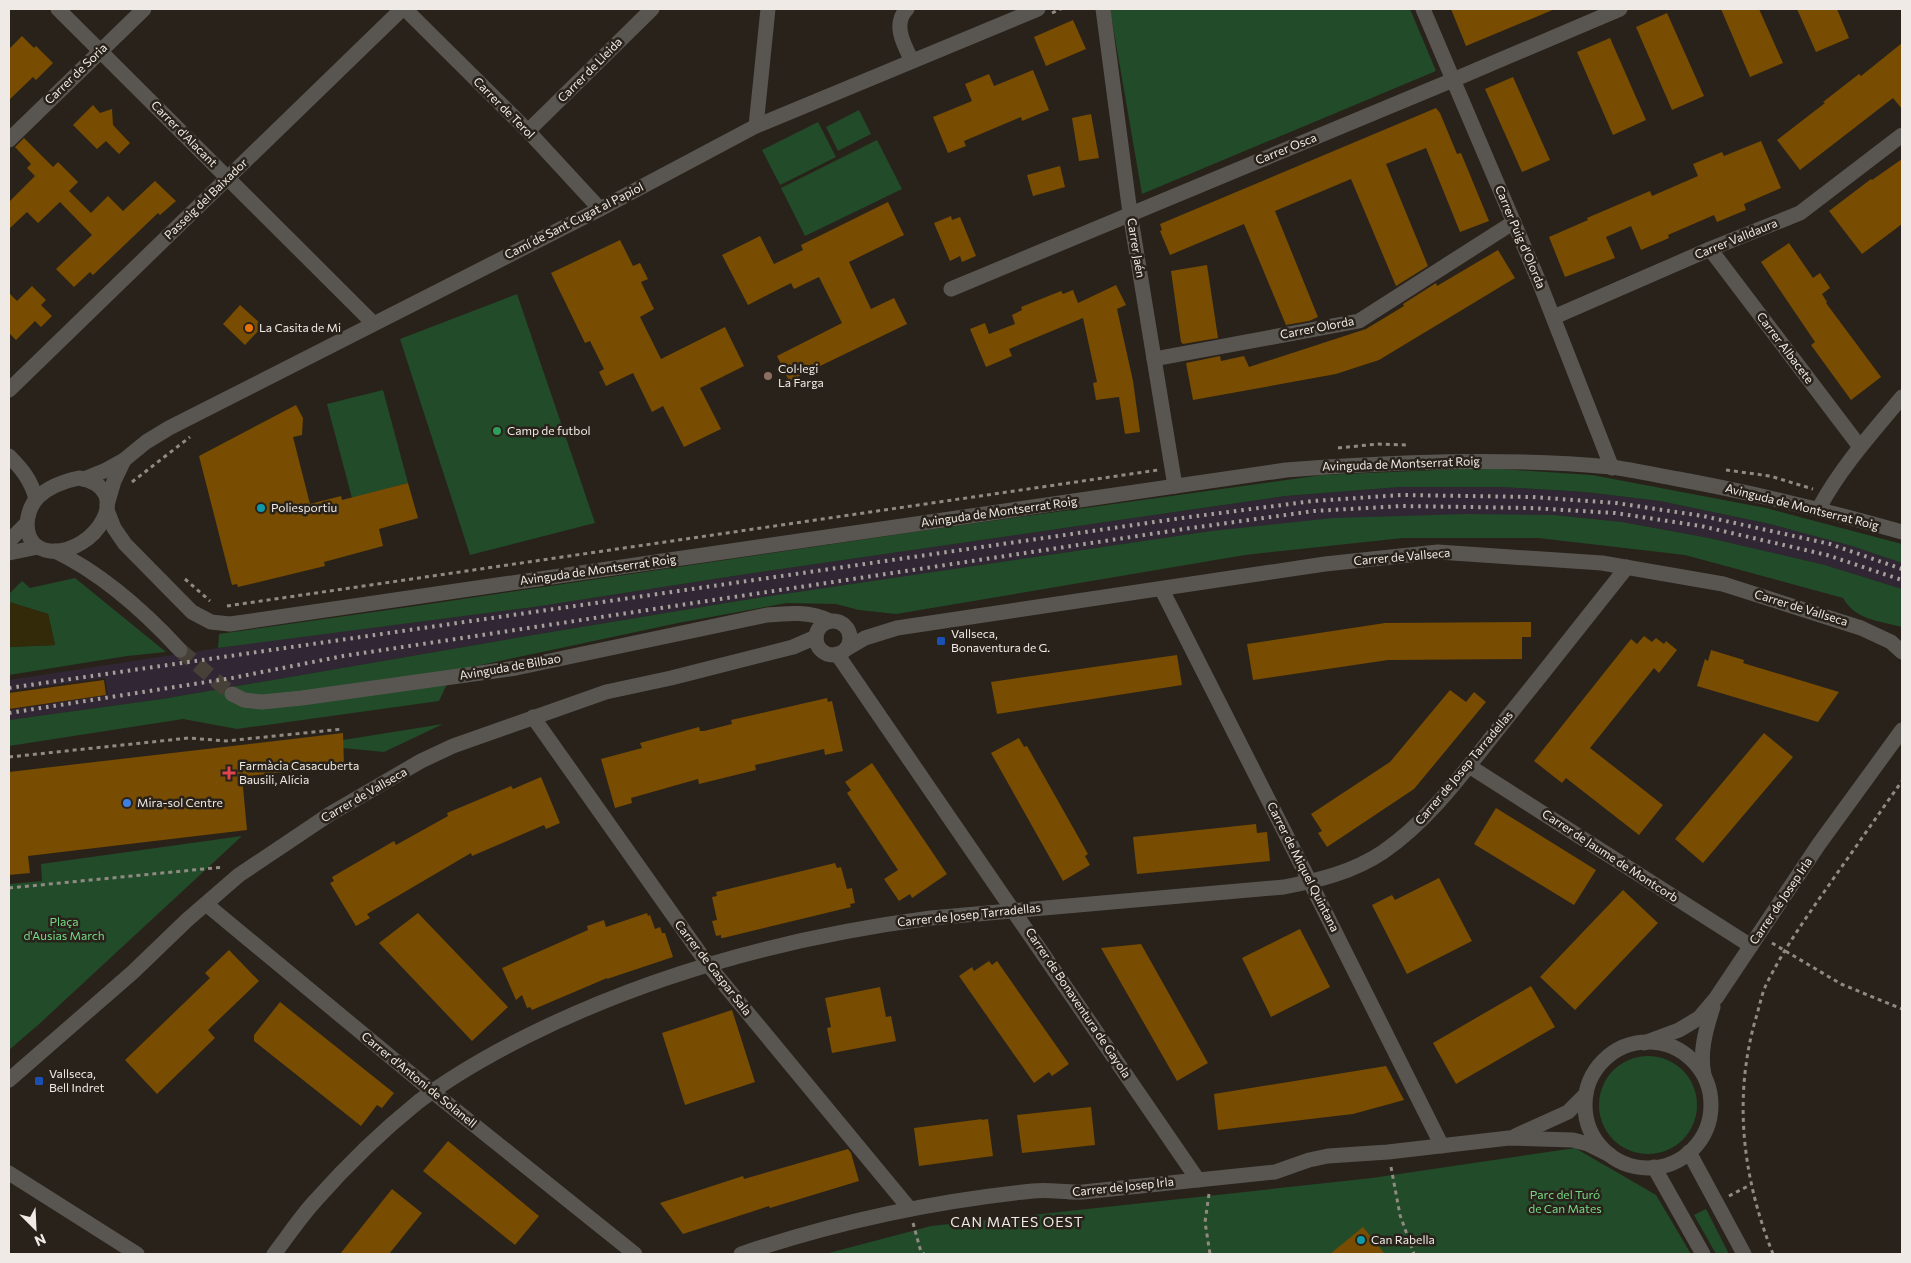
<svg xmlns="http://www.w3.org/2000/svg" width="1911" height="1263" font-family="Commissioner,sans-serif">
<rect width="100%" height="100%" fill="#29221a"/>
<polygon fill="#312634" points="1400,487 1502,487 1585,492 1660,501 1770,524 1852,546 1902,563 1902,589 1825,565 1709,538 1622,522 1554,515 1211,531 744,600 539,634 162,699 9,720 9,710 108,695 105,678 9,691 9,680 258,642 534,607 740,575 1285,496"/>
<g fill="#214b29">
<polygon points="1110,9 1410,9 1436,71 1142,194"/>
<polygon points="859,110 871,134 838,151 826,127"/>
<polygon points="818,122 836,157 780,185 762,150"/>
<polygon points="877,140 902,189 805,236 781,188"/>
<polygon points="517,294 595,523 470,555 400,339"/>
<polygon points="383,390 408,483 352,498 327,404"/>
<polygon points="1484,468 1592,475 1766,508 1902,544 1902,563 1852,546 1770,524 1660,501 1585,492 1502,487 1400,487 1285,496 740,575 534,607 218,648 219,634 409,607 934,529 1322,475"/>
<path d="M1467 514 1554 515 1622 522 1709 538 1825 565 1902 589V627C1880 621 1855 620 1843 598L1685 555 1538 538H1403L1245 555 896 614 859 610 836 604 787 603 678 623 453 671 439 701 237 729 183 719 9 746V720L162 699 539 634 744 600 1211 531 1333 518Z"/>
<polygon points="75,578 166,652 127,656 9,675 9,647 55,645 48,614 9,602 9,594 22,581 30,588"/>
<polygon points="443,724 384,752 343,748 343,740"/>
<polygon points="242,836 38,1025 9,1050 9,884 42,881 41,864"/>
<circle cx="1648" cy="1105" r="49"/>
<polygon points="1575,1148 1656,1195 1691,1254 825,1254 931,1226 1372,1178"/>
<polygon points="1706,1209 1729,1254 1716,1254 1694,1215"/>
</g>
<polygon fill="#322a09" points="9,602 48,614 55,645 9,647"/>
<g fill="#784c01">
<polygon points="1451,9 1555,9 1466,46"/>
<polygon points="1721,9 1759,9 1783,63 1750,77"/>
<polygon points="1797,9 1837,9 1849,38 1816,52"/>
<polygon points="1667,13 1704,96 1672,110 1636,27"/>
<polygon points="1073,20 1086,49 1046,66 1034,37"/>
<polygon points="22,36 34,48 36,46 53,63 36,80 33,77 9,100 9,49"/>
<polygon points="1610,38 1646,120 1613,135 1577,52"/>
<polygon points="1902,43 1902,109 1893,98 1800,170 1777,140 1825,103 1823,102 1859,74 1861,76"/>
<polygon points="1033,70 1049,110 1022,121 1021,117 964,141 966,146 948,153 933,117 972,101 965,84 989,74 994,86"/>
<polygon points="1513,77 1550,160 1522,172 1485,89"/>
<polygon points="93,105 100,113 112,109 113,125 130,143 119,154 106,141 97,149 73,125"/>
<polygon points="1436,108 1440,113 1457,154 1461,153 1489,221 1460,232 1426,148 1386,164 1428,266 1396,286 1351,179 1275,211 1318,317 1309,321 1286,325 1244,224 1170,255 1160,231 1162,230 1160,224"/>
<polygon points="1091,114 1099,158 1079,161 1072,118"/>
<polygon points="24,138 53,167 58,162 78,182 69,191 91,213 108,196 123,211 155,181 176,201 160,215 158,213 93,275 90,272 74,287 56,269 92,235 60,202 38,223 27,212 9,229 9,202 35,176 27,168 31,164 15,147"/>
<polygon points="1761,141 1781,188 1744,204 1746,210 1717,222 1714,215 1668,235 1669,238 1641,250 1631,226 1606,237 1615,258 1565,277 1549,237 1588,220 1587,218 1650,191 1652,196 1698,176 1693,164 1722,152 1724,156"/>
<polygon points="1902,159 1902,224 1862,254 1829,211 1871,179 1872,180"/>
<polygon points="1060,166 1065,187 1033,196 1027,175"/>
<polygon points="888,202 904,235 849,262 871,309 894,298 907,324 789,381 777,356 842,323 819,277 794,289 791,283 748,305 722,255 760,236 774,264 803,250 801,245"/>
<polygon points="951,216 952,220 960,217 976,256 962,262 960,256 950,261 934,223"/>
<polygon points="620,240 633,266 640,263 648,279 641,282 654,309 640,317 661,359 725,327 744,366 700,388 721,429 684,447 663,406 652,412 633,373 606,386 599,372 604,369 590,341 585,343 551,273"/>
<polygon points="1789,243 1813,278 1820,273 1830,288 1822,294 1827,302 1826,303 1881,377 1851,400 1811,345 1815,342 1761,262"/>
<polygon points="1498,250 1515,278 1379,360 1336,374 1193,400 1186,363 1220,356 1221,361 1244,356 1249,367 1366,329 1404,306 1403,304 1436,283 1437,286"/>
<polygon points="1207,265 1218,338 1183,344 1181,342 1171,271"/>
<polygon points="1116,285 1126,305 1117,309 1133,381 1140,432 1125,434 1119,397 1096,400 1093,383 1097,382 1083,318 1009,349 1012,356 986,367 970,329 985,323 989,334 1015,324 1012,315 1022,310 1021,307 1061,291 1063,294 1073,290 1078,303"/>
<polygon points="32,286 46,300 41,305 52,316 41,327 35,321 16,340 9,333 9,293 17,301"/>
<polygon points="240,305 261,324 259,326 261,328 245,345 223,324"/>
<polygon points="296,405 303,418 302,435 293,437 310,504 341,496 342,500 408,483 418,518 379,529 383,546 324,562 325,566 238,587 237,584 232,585 199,456"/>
<polygon points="1531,622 1531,637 1522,637 1522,659 1388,660 1253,680 1247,644 1385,623"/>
<polygon points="1644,636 1652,642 1656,638 1664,644 1666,641 1677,650 1659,673 1654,668 1590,748 1663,805 1639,835 1566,778 1562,783 1534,761 1631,639 1637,644"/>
<polygon points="1711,650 1744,660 1743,663 1839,692 1818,722 1697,686 1705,659 1708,661"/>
<polygon points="1177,655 1182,685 997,714 991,682"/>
<polygon points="104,680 106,695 9,709 9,693"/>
<polygon points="1450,690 1466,702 1474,692 1486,702 1414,789 1327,847 1318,833 1322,831 1311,814 1390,762"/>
<polygon points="827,698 828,702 832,701 843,751 825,755 824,749 755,765 756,770 699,784 698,779 631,798 632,803 615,808 601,759 642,748 640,743 699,727 700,731 704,731 732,724 731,720"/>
<polygon points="343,733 344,765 242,777 247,830 28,856 30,873 9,875 9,772"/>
<polygon points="1764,733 1793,757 1703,863 1675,839"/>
<polygon points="1019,738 1024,747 1027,746 1088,854 1085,856 1090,865 1063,881 991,753"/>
<polygon points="872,763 947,874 912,898 910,894 899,901 884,879 898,870 847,793 851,790 845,782"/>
<polygon points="541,777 560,823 546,829 544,825 472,856 471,853 367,914 370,918 356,926 330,883 334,881 332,877 394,841 396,845 448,816 447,813 511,786 513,789"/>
<polygon points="1496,808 1596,870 1574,905 1474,844"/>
<polygon points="1256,824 1257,833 1267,832 1270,861 1137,874 1133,837"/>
<polygon points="835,863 837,868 841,867 847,889 852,888 855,903 850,904 851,907 723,938 721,938 721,935 716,936 712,921 717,920 712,897 717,896 716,892"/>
<polygon points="1439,878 1472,941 1407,974 1372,905 1392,895 1395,900"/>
<polygon points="1623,890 1658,923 1575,1010 1540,977"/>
<polygon points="418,913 508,1007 472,1041 379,943"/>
<polygon points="647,913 648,916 650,915 655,929 660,927 662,933 665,933 673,957 607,979 607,978 532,1010 530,1007 527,1008 522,995 516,1000 502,968 588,930 587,926 604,920 606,927"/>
<polygon points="1300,929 1330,987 1271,1017 1242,958"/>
<polygon points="1141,944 1208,1063 1177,1081 1101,948"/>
<polygon points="229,950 259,981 208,1030 215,1038 157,1094 125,1060 210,978 205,973"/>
<polygon points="989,961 992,965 997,961 1069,1064 1052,1076 1049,1072 1034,1083 959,976 972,967 974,971"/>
<polygon points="1531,986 1555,1027 1456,1084 1433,1043"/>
<polygon points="880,987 886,1017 891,1016 896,1041 832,1053 827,1028 831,1027 825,998"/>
<polygon points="280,1002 394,1093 382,1108 377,1105 361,1126 254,1041 254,1035"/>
<polygon points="732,1010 755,1082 685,1105 662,1033"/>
<polygon points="1386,1066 1404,1100 1353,1114 1218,1130 1214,1094"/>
<polygon points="1091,1107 1095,1145 1022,1153 1017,1115"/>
<polygon points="982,1119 981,1120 988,1119 993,1156 919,1166 914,1128"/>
<polygon points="448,1141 539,1216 515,1245 423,1171"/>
<polygon points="848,1149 851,1153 859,1181 770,1208 769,1206 683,1234 660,1203 743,1176 744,1179"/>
<polygon points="392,1189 422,1213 389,1254 340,1254"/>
<polygon points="1363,1227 1385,1254 1330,1254"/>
</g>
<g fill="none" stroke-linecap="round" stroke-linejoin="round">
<polyline stroke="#474038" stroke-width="15" stroke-dasharray="15 8" stroke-linecap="butt" points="180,650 232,694"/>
<g stroke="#908a83" stroke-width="3" stroke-dasharray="4 4" stroke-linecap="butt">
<polyline points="1052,13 1061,9"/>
<polyline points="1338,448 1378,444 1406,445"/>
<polyline points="1726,470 1770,476 1813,489"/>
<polyline points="132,482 190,437"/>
<polyline points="185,579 210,601"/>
<polyline points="227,606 1158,470"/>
<polyline points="9,757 189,738 226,741 343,729"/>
<polyline points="9,888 224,867"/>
<polyline points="1772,943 1841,984 1902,1009"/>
<polyline points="1391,1167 1400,1215 1414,1254"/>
<polyline points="1209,1194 1205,1222 1210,1254"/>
<polyline points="1729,1196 1750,1185"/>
<polyline points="913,1223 921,1252 924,1254"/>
<path d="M1773 1254C1743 1179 1733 1100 1755 1021 1759 1009 1761 996 1766 985 1782 952 1803 922 1824 892 1850 855 1876 818 1902 781"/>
</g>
<g stroke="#595652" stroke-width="15">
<polyline points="1154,359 1359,321 1514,222"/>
<polyline points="1162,590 1310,882 1442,1146"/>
<polyline points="533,717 709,966 909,1208"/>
</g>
<g stroke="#595652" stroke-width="15">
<polyline points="58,9 373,323"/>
<polyline points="405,9 528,131 600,209"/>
<path d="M907 9C892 24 904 45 912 61"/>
<polyline points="1103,9 1130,213 1175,486"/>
<polyline points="1423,9 1540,284 1612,468"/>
<polyline points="756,126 768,9"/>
<polyline points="528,131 652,9"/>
<polyline points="9,140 144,9"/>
<polyline points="1710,249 1860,447"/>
<polyline points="951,289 1453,80 1620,9"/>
<polyline points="1554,317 1710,249 1800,213 1902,135"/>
<path d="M1819 508C1841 467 1872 433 1902 397"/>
<polyline points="837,654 1198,1180"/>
<polyline points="1469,766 1751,946"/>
<polyline points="206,904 433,1092 635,1254"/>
<polyline points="1689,1152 1744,1254"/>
<polyline points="1654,1167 1703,1254"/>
<polyline points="9,1173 137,1254"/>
<path d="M274 1254C288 1236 301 1216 316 1200 347 1165 382 1131 418 1102 452 1076 491 1054 529 1035 654 973 793 936 931 918L1284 887C1320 880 1353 872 1383 852 1431 819 1466 769 1502 724 1544 672 1585 620 1627 567"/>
</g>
<g stroke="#595652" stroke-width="15">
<polyline points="9,390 402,9"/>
<path d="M9 456C22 469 31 480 36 499"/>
<path d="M79 478C137 488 95 555 50 551 22 548 22 514 38 497 50 486 64 481 79 478Z"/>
<polyline points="84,479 104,471 124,460 146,442 169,428 600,209 756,126 1038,9"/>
<polyline points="107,505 114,481 124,460"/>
<path d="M107 510 114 528 125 544 192 612 211 622 230 624 1286 470C1394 462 1502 457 1611 467 1633 470 1656 475 1678 479 1754 493 1828 511 1902 532"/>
<polyline points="9,541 26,524"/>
<path d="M55 551C103 574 144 611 180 650"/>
<polyline points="9,553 38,547"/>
<circle cx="833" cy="638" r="17"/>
<polyline points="846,649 865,638 897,628 1325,564 1438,552 1602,563 1723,584 1861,628 1891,642 1902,652"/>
<path d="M232 694 244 700 262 702 302 698 516 668 767 615C788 613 810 611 830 621"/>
<circle cx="1648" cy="1105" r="63"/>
<polyline points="1644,1043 1679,1030 1699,1018 1716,998 1819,844 1902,730"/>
<path d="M1704 1075C1699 1052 1706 1029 1713 1007"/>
<polyline points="9,1080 133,972 187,920 239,875 330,814 421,761 453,746 606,692 671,678 793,647 816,637"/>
<polyline points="1515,1136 1568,1112 1586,1094"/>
<path d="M741 1254C836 1222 934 1201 1033 1191 1050 1189 1066 1193 1083 1192L1275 1172 1309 1160 1328 1156 1388 1152 1509 1138 1573 1140 1588 1144 1610 1155"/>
</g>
<g stroke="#a6a09a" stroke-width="4" stroke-dasharray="2.5 5" stroke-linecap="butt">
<polyline points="9,688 1182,518 1313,501 1402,495 1532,497 1616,503 1703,516 1830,544 1902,569"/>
<polyline points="9,713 232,678 343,656 1184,529 1314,511 1402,506 1531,508 1615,513 1701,526 1827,555 1902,580"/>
</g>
</g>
<circle fill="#e8710a" stroke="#29221a" stroke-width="2" cx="249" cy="328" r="5"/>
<circle fill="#8d6e63" stroke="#29221a" stroke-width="2" cx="768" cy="376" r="5"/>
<circle fill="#2e9e5b" stroke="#29221a" stroke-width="2" cx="497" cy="431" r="5"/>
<g fill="#0f9aa8" stroke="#29221a" stroke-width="2">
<circle cx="261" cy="508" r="5"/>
<circle cx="1361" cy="1240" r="5"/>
</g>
<g fill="#1a4fb4" stroke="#29221a" stroke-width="2">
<rect x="936" y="636" width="10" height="10" rx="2.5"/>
<rect x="34" y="1076" width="10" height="10" rx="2.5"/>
</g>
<path fill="#e0444e" stroke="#29221a" stroke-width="2" d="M226.5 765.5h5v5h5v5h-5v5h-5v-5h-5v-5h5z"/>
<circle fill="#3f7fe0" stroke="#29221a" stroke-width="2" cx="127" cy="803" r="5"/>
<g text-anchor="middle" stroke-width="5" stroke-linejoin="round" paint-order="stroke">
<g font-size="12" fill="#efeae5" stroke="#29221a">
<text transform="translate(590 70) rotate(-45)" y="4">Carrer de Lleida</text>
<text transform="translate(76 74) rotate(-44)" y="4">Carrer de Soria</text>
<text transform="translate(504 108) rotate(45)" y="4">Carrer de Terol</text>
<text transform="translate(184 134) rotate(45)" y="4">Carrer d'Alacant</text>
<text transform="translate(1286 149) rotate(-22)" y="4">Carrer Osca</text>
<text transform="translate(206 199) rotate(-44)" y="4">Passeig del Baixador</text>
<text transform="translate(574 221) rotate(-27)" y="4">Camí de Sant Cugat al Papiol</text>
<text transform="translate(1520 237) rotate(67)" y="4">Carrer Puig d'Olorda</text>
<text transform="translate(1736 239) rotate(-22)" y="4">Carrer Valldaura</text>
<text transform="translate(1136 248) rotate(81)" y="4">Carrer Jaén</text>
<text transform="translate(1317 328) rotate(-11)" y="4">Carrer Olorda</text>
<text transform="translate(1785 348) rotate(53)" y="4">Carrer Albacete</text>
<text transform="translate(1401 464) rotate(-2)" y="4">Avinguda de Montserrat Roig</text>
<text transform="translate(1802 507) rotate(14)" y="4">Avinguda de Montserrat Roig</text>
<text transform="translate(999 512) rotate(-8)" y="4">Avinguda de Montserrat Roig</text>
<text transform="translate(1402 557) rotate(-5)" y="4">Carrer de Vallseca</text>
<text transform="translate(598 570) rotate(-8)" y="4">Avinguda de Montserrat Roig</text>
<text transform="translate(1801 608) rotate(17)" y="4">Carrer de Vallseca</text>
<text transform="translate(510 667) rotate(-10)" y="4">Avinguda de Bilbao</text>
<text transform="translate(1464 768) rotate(-50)" y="4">Carrer de Josep Tarradellas</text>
<text transform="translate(364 795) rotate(-30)" y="4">Carrer de Vallseca</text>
<text transform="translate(1610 856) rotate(33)" y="4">Carrer de Jaume de Montcorb</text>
<text transform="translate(1303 867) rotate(63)" y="4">Carrer de Miquel Quintana</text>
<text transform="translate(1781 901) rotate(-56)" y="4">Carrer de Josep Irla</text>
<text transform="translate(969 915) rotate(-6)" y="4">Carrer de Josep Tarradellas</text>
<text transform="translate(713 968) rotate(52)" y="4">Carrer de Gaspar Sala</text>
<text transform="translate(1078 1003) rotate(56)" y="4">Carrer de Bonaventura de Gayola</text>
<text transform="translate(419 1080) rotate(39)" y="4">Carrer d'Antoni de Solanell</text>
<text transform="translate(1123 1187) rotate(-6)" y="4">Carrer de Josep Irla</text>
</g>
<g font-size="12" fill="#efeae5" stroke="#29221a" text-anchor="start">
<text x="259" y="332">La Casita de Mi</text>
<text x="778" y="373">Col·legi<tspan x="778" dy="14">La Farga</tspan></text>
<text x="507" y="435">Camp de futbol</text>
<text x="271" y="512">Poliesportiu</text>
<text x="951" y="638">Vallseca,<tspan x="951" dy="14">Bonaventura de G.</tspan></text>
<text x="239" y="770">Farmàcia Casacuberta<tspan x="239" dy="14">Bausili, Alícia</tspan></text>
<text x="137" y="807">Mira-sol Centre</text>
<text x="49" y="1078">Vallseca,<tspan x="49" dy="14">Bell Indret</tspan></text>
<text x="1371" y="1244">Can Rabella</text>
</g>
<g font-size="12" fill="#74da86" stroke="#29221a">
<text x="64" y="926">Plaça<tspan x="64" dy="14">d'Ausias March</tspan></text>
<text x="1565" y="1199">Parc del Turó<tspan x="1565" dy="14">de Can Mates</tspan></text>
</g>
<g font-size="14" letter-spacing="1" fill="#efeae5" stroke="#29221a">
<text x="1017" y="1227">CAN MATES OEST</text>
</g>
</g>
<rect width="1911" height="1263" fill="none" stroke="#efeae5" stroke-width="20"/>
<g transform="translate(35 1228) rotate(156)" stroke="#29221a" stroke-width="4" paint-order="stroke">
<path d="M0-4L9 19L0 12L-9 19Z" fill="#efeae5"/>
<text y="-8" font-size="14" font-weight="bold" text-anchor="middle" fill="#efeae5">N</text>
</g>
</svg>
